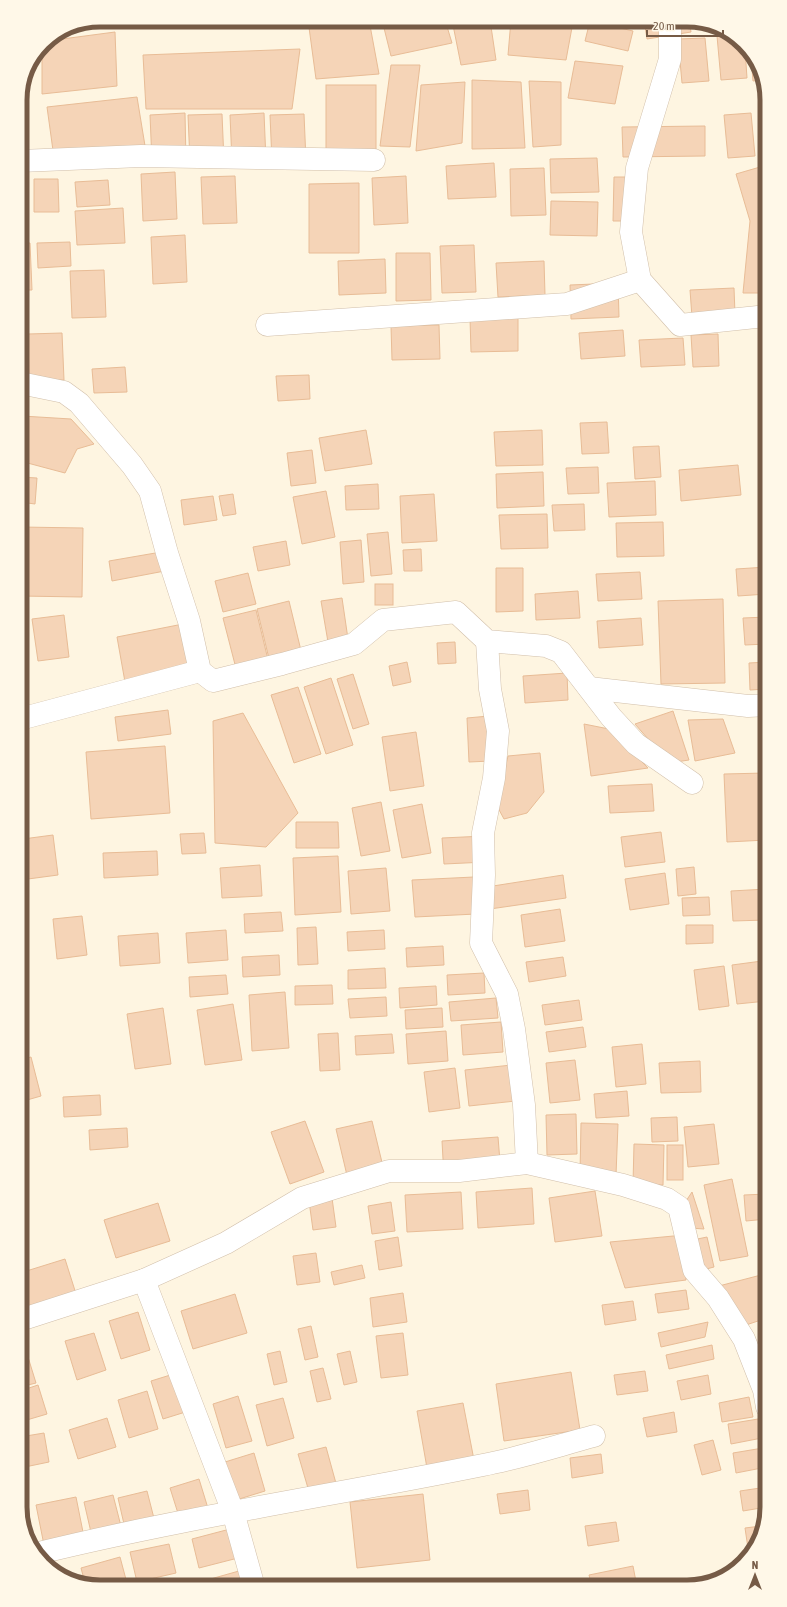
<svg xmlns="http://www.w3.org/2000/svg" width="787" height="1607" font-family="'Asap Condensed',sans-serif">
<rect width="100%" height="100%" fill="#fef5e1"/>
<g fill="#f5d4b7" stroke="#e8bc96">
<polygon points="199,20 221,20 199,24"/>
<polygon points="308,20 369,20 379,74 316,79"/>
<polygon points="382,20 445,20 452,43 391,56"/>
<polygon points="452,20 490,20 496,60 461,65"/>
<polygon points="511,20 573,22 566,60 508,55"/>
<polygon points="644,20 689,20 691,32 647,39"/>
<polygon points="590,21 633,31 628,51 585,41"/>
<polygon points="115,32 117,86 42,94 42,46 44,43 47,41"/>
<polygon points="732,35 735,36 745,49 747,78 721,80 717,36"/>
<polygon points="705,38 709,81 682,83 678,39"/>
<polygon points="300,49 292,109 146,109 143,55"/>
<polygon points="751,57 761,70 763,80 753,81"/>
<polygon points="575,61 623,66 615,104 568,98"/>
<polygon points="391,65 420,65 410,147 380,146"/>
<polygon points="472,80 521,82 525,148 472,149"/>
<polygon points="529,81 561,82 561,145 533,147"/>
<polygon points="465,82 462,143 416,151 421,85"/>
<rect x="326" y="85" width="50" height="70"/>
<polygon points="137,97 147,158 55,165 47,107"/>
<polygon points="20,104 28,150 20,149"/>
<polygon points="185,113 186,161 152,162 150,115"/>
<polygon points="264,113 266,161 232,162 230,115"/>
<polygon points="751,113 755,156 728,158 724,115"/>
<polygon points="222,114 224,161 190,162 188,115"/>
<polygon points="304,114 306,161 272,162 270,115"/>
<polygon points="705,126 705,156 623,157 622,127"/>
<polygon points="597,158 599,192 551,193 550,159"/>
<polygon points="494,163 496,197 448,199 446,166"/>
<polygon points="767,165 767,293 743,293 750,221 736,174"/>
<polygon points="544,168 546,215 511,216 510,169"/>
<polygon points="175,172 177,219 143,221 141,174"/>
<polygon points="235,176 237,223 203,224 201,177"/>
<polygon points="406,176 408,223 374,225 372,178"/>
<polygon points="614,177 641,177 640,221 613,221"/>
<polygon points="34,179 58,179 59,212 34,212"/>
<polygon points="108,180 110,205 77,207 75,182"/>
<polygon points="359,183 359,253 309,253 309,184"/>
<polygon points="551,201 598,202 597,236 550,235"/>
<polygon points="123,208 125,243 77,245 75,211"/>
<polygon points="185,235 187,282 153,284 151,237"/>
<polygon points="70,242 71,266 38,268 37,243"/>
<polygon points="20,243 30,243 32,290 20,290"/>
<polygon points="474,245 476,292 442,293 440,246"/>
<polygon points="396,253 430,253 431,300 396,301"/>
<polygon points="385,259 386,293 339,295 338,261"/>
<polygon points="544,261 545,295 498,297 496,263"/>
<polygon points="104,270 106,317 72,318 70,271"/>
<polygon points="618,283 619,317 571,319 570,285"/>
<polygon points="734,288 735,314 692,317 690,290"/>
<polygon points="518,317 518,351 471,352 470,318"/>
<polygon points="439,325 440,359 392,360 391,326"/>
<polygon points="623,330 625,356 581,359 579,333"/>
<polygon points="62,333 64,380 29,381 28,334"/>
<polygon points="718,334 719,366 693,367 691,335"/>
<polygon points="683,338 685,365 641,367 639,340"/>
<polygon points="125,367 127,392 94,393 92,369"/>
<polygon points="309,375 310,399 278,401 276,376"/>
<polygon points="22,416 71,419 94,444 77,449 65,473 20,461"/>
<polygon points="607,422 609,453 582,454 580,423"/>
<polygon points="366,430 372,464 325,471 319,438"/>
<polygon points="542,430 543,465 496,466 494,432"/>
<polygon points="659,446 661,477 635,479 633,447"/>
<polygon points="312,450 316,483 291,486 287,453"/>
<polygon points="738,465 741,495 681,501 679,470"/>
<polygon points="598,467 599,493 568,494 566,468"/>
<polygon points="543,472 544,506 497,508 496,474"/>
<polygon points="20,477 37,478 35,504 20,502"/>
<polygon points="655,481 656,515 609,517 607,483"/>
<polygon points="378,484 379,509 346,510 345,486"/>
<polygon points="326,491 335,537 302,544 293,497"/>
<polygon points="233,494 236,514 223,516 219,496"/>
<polygon points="434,494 437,541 402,543 400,496"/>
<polygon points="213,496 217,520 184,525 181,500"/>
<polygon points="584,504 585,530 554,531 552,505"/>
<polygon points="547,514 548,548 501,549 499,515"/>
<polygon points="663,522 664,556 617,557 616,523"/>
<polygon points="20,527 83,528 82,597 20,596"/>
<polygon points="388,532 392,574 371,576 367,534"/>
<polygon points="361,540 364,582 343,584 340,542"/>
<polygon points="286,541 290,565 258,571 253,547"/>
<polygon points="421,549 422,571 404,571 403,550"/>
<polygon points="167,551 170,570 112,581 109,561"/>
<polygon points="767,567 767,594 738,596 736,569"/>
<polygon points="496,568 523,568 523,611 496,612"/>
<polygon points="640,572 642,599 598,601 596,574"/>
<polygon points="248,573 256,604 223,612 215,581"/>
<rect x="375" y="584" width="18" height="21"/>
<polygon points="578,591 580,618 536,620 535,594"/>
<polygon points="342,598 348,639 328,642 321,601"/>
<polygon points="723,599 725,683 661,684 658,601"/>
<polygon points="289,601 304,663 272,671 257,609"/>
<polygon points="256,610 271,672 239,680 223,618"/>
<polygon points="64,615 69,657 38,661 32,619"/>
<polygon points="767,617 767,644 745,645 743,618"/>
<polygon points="641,618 643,645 599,648 597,621"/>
<polygon points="183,624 192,669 125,682 117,637"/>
<polygon points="455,642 456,663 438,664 437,643"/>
<polygon points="407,662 411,682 393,686 389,666"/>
<polygon points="767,662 767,689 750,690 749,663"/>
<polygon points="567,673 568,700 525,703 523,676"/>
<polygon points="353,674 369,724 353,729 337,679"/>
<polygon points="331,678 353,745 326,754 304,687"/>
<polygon points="298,687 321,754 294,763 271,695"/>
<polygon points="168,710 171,734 118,741 115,717"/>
<polygon points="673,711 689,760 669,763 635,724"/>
<polygon points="243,713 298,813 266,847 215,843 213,721"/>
<polygon points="489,716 491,761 469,762 467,718"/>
<polygon points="723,719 735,753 695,761 688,720"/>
<polygon points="584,724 609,729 648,768 591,776"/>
<polygon points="416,732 424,786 390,791 382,737"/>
<polygon points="165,746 170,813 91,819 86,752"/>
<polygon points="540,753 544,792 527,813 504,819 497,806 508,756"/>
<polygon points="765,773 767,840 727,842 724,774"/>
<polygon points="652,784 654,811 610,813 608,786"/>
<polygon points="381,802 390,851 361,856 352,808"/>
<polygon points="422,804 431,853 402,858 393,810"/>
<polygon points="296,822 338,822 339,848 296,848"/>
<polygon points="661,832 665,862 625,867 621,837"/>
<polygon points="204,833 206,853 182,854 180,834"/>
<polygon points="53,835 58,875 28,879 23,839"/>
<polygon points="485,836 486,862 444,864 442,838"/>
<polygon points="157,851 158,875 104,878 103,853"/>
<polygon points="338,856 341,912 295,915 293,858"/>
<polygon points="260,865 262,896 222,898 220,868"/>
<polygon points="694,867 696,894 678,896 676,869"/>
<polygon points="386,868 390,911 351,914 348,871"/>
<polygon points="665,873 669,904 630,910 625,879"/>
<polygon points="563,875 566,898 490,909 493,886"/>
<polygon points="474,877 476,914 415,917 412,880"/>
<polygon points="767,889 767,920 733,921 731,891"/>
<polygon points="709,897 710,915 683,916 682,898"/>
<polygon points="560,909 565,941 525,947 521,915"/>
<polygon points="281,912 283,931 245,933 244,914"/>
<polygon points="82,916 87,955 57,959 53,919"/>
<polygon points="686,925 713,925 713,943 686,944"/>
<polygon points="316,927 318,964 298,965 297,928"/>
<polygon points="226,930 228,960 188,963 186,933"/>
<polygon points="384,930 385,949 348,951 347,932"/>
<polygon points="158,933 160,963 120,966 118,936"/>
<polygon points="443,946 444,965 407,967 406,948"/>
<polygon points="279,955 280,975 243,977 242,957"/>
<polygon points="563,957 566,976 529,982 526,962"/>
<polygon points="762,961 767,1001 737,1004 732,965"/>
<polygon points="724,966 729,1006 699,1010 694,970"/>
<polygon points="385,968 386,988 348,989 348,970"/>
<polygon points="484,973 485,993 448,995 447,975"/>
<polygon points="226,975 228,994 190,997 189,977"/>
<polygon points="332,985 333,1004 295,1005 295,986"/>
<polygon points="436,986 437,1005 400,1008 399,988"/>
<polygon points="285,992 289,1048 252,1051 249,995"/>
<polygon points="386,997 387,1016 350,1018 348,999"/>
<polygon points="496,998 498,1018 451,1021 449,1002"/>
<polygon points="579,1000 582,1020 545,1025 542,1005"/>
<polygon points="233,1004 242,1060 205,1065 197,1010"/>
<polygon points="163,1008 171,1064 135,1069 127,1014"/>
<polygon points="442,1008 443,1027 406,1029 405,1010"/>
<polygon points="501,1022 503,1052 463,1055 461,1025"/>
<polygon points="583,1027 586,1047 549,1052 546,1032"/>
<polygon points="446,1031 448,1061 408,1064 406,1034"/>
<polygon points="338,1033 340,1070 320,1071 318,1034"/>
<polygon points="392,1034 394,1053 356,1055 355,1036"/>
<polygon points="642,1044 646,1084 616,1087 612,1047"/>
<polygon points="31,1057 41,1096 20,1102 20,1060"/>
<polygon points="575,1060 580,1100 550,1103 546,1063"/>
<polygon points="700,1061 701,1092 661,1093 659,1063"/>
<polygon points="521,1064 525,1100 469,1106 465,1070"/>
<polygon points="455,1068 460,1108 429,1112 424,1072"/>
<polygon points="627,1091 629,1116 596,1118 594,1094"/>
<polygon points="100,1095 101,1115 64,1117 63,1097"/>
<polygon points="576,1114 577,1154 547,1155 546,1115"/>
<polygon points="677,1117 678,1141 652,1142 651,1118"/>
<polygon points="305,1121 324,1172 290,1184 271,1132"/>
<polygon points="372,1121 386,1179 350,1188 336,1129"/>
<polygon points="581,1123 618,1124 616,1175 580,1174"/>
<polygon points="714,1124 719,1164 688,1167 684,1127"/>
<polygon points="127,1128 128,1147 90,1150 89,1130"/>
<polygon points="498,1137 501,1174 444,1177 442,1141"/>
<polygon points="634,1144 664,1145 663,1185 633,1184"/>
<rect x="667" y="1145" width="16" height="35"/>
<polygon points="732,1179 748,1256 720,1261 704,1185"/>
<polygon points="532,1188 534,1224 478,1228 476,1192"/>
<polygon points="595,1191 602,1236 555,1242 549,1198"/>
<polygon points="461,1192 463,1229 407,1232 405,1195"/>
<polygon points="692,1192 704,1229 690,1228 682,1207"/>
<polygon points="767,1194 767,1219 746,1221 744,1195"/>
<polygon points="332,1198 336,1227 313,1230 309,1201"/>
<polygon points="391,1202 395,1231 372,1234 368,1206"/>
<polygon points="158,1203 170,1241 116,1258 104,1220"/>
<polygon points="684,1235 686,1280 625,1288 610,1242"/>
<polygon points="398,1237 402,1266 379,1270 375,1241"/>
<polygon points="707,1237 714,1267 695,1272 688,1241"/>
<polygon points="316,1253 320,1282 297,1285 293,1256"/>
<polygon points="65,1259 77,1297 22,1314 20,1306 20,1273"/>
<polygon points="362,1265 365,1278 334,1285 331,1272"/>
<polygon points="761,1275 767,1297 767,1318 743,1326 715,1287"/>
<polygon points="686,1290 689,1309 658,1313 655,1294"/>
<polygon points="403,1293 407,1322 373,1327 370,1298"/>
<polygon points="235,1294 247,1333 193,1349 181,1311"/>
<polygon points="633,1301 636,1320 605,1325 602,1305"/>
<polygon points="138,1312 150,1350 121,1359 109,1321"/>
<polygon points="708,1322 705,1337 661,1347 658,1333"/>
<polygon points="311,1326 318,1357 305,1360 298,1329"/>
<polygon points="94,1333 106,1370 77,1380 65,1341"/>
<polygon points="403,1333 408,1375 381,1378 376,1336"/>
<polygon points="24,1344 36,1383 20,1387 20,1346"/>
<polygon points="712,1345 714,1359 669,1369 666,1355"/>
<polygon points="280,1351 287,1382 274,1385 267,1354"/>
<polygon points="350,1351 357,1382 344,1385 337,1354"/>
<polygon points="323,1368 331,1399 317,1402 310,1371"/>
<polygon points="645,1371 648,1391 617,1395 614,1375"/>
<polygon points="180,1372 192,1410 163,1419 151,1381"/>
<polygon points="571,1372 580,1430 504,1441 496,1384"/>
<polygon points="708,1375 711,1394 681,1400 677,1381"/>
<polygon points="38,1385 47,1414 20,1422 20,1391"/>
<polygon points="147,1391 158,1429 129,1438 118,1400"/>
<polygon points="238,1396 252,1441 226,1448 213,1404"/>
<polygon points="749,1397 753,1417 722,1422 719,1403"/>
<polygon points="283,1398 294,1438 267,1446 256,1405"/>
<polygon points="463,1403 474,1460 427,1468 417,1411"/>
<polygon points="674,1412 677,1432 647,1437 643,1418"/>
<polygon points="107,1418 116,1447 78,1459 69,1430"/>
<polygon points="758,1419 762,1438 731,1444 728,1424"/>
<polygon points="44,1433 49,1462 20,1468 20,1437"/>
<polygon points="713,1440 721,1470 702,1475 694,1445"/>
<polygon points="326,1447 337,1487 310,1495 298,1454"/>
<polygon points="763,1448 767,1467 736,1473 733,1453"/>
<polygon points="254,1453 265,1491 236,1500 225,1462"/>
<polygon points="601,1454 603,1473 572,1478 570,1458"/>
<polygon points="199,1479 211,1518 182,1526 170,1488"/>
<polygon points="767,1487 767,1507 743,1511 740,1491"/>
<polygon points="528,1490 530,1510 500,1514 497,1494"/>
<polygon points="147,1491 157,1530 127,1537 118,1498"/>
<polygon points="24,1492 32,1544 26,1537 20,1507 20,1493"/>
<polygon points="423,1494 430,1560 357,1568 350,1502"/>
<polygon points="113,1495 123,1534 93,1541 84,1502"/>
<polygon points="76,1497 84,1537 44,1545 36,1505"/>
<polygon points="616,1522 619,1541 588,1546 585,1526"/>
<polygon points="761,1526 753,1552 749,1555 745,1528"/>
<polygon points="230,1529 238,1558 199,1568 192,1539"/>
<polygon points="169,1544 176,1573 137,1582 130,1552"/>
<polygon points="120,1557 128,1587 95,1587 85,1583 81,1568"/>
<polygon points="633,1566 637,1587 592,1587 589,1575"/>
<polygon points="246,1569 251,1587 209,1587 207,1580"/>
<polygon points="564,1580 566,1587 534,1587 534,1584"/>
</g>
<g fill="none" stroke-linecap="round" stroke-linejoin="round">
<g stroke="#d1bfaa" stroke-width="23">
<g id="minor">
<polyline points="670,20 670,59 637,168 631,232 640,280 680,325 767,316"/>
<polyline points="20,161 141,156 374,160"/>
<polyline points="267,325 567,304 640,280"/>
<polyline points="20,383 64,392 79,403 132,465 150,491 167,553 189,621 200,671 213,681 282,664 354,644 383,620 456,612 487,641 546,646 561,652 611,717 636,744 692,783"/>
<polyline points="487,641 490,689 498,731 494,778 483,833 484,875 481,943 507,994 514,1029 524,1105 527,1163"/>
<polyline points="589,688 748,706 767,705"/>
<polyline points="20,719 200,671"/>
<polyline points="144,1280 233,1512 254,1587"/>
<polyline points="20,1320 144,1280 226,1243 302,1198 389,1171 459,1171 527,1163 623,1185 667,1199 679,1207 694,1270 718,1298 744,1339 764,1390 767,1407"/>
<path d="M39 1553C186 1517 335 1495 483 1465 520 1458 557 1446 594 1436"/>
</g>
</g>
<use href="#minor" stroke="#fff" stroke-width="22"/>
</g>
<path d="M0 0H787V1607H0ZM100 27H687A73 73 0 0 1 760 100V1507A73 73 0 0 1 687 1580H100A73 73 0 0 1 27 1507V100A73 73 0 0 1 100 27Z" fill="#fff8e8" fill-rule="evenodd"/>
<path fill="none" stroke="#765b46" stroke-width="5" d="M100 27H687A73 73 0 0 1 760 100V1507A73 73 0 0 1 687 1580H100A73 73 0 0 1 27 1507V100A73 73 0 0 1 100 27Z"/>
<g transform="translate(755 1575)" stroke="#fff8e8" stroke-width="3" paint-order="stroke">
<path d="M0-3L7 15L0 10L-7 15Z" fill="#765b46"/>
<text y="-6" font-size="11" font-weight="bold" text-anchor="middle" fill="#765b46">N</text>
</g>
<path d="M647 30v6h76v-6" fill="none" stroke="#765b46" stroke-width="2"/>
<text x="653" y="30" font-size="12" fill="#765b46" stroke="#fff8e8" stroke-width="3" paint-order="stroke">20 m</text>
</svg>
